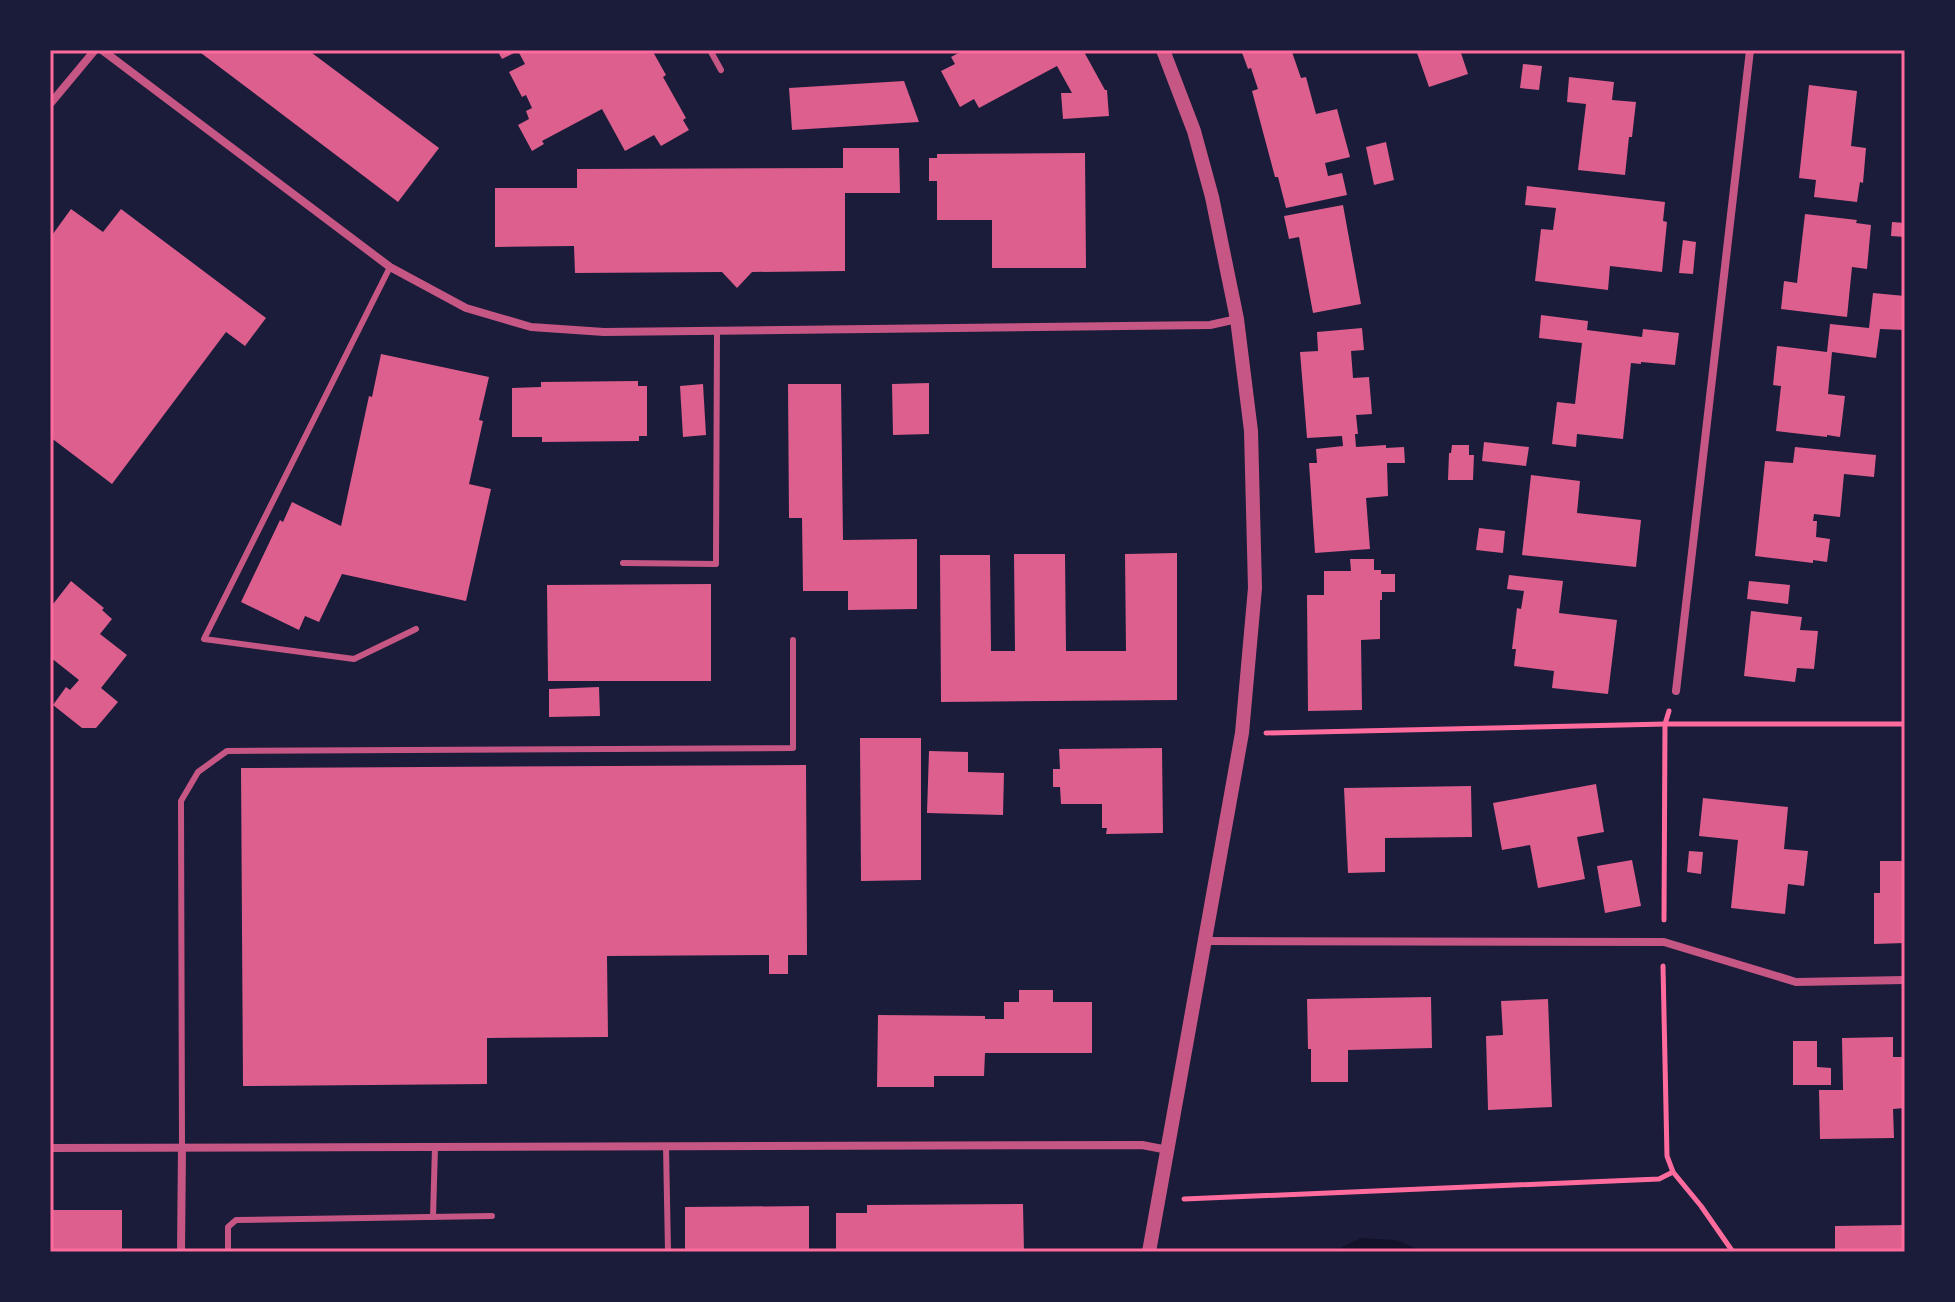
<svg xmlns="http://www.w3.org/2000/svg" width="1955" height="1302" font-family="'Source Sans 3',sans-serif">
<rect width="100%" height="100%" fill="#1b1b3a"/>
<polygon fill="#12122b" points="1361,1238 1396,1240 1424,1252 1332,1252"/>
<g fill="#dd5f8e">
<polygon points="197,50 308,50 439,148 398,202"/>
<polygon points="497,50 652,50 666,75 663,77 686,118 683,120 689,130 661,146 654,135 625,151 602,109 542,141 544,144 532,151 518,125 529,119 526,111 532,108 526,95 522,97 509,72 525,64 518,51 502,59"/>
<polygon points="964,50 1083,50 1105,90 1107,90 1109,116 1063,119 1061,93 1072,93 1057,66 979,108 974,99 960,107 941,71 955,64 951,57"/>
<polygon points="1241,50 1298,50 1292,52 1301,78 1306,77 1316,114 1337,109 1350,157 1325,163 1328,176 1342,173 1347,195 1286,208 1278,177 1275,177 1252,91 1258,89 1251,68 1248,69"/>
<polygon points="1416,50 1460,50 1468,74 1429,87"/>
<polygon points="1523,64 1542,66 1539,90 1520,88"/>
<polygon points="1569,77 1614,82 1612,100 1636,102 1632,137 1629,137 1625,175 1578,170 1586,104 1567,102"/>
<polygon points="904,81 919,122 792,130 789,88"/>
<polygon points="1809,85 1857,91 1851,146 1866,148 1863,183 1860,182 1857,202 1814,197 1816,180 1799,178"/>
<polygon points="1386,142 1394,180 1374,185 1366,147"/>
<polygon points="843,148 899,148 900,193 845,193 845,271 752,272 737,288 722,272 575,273 574,246 495,247 495,188 577,188 577,169 843,168"/>
<polygon points="1085,153 1086,268 992,268 992,220 937,220 937,181 929,181 929,158 937,158 937,154"/>
<polygon points="1527,186 1665,202 1663,221 1667,222 1662,272 1610,266 1608,290 1535,281 1541,229 1553,230 1556,208 1525,205"/>
<polygon points="1343,205 1361,304 1313,313 1299,237 1289,239 1284,216"/>
<polygon points="71,209 103,232 121,209 266,318 245,346 226,332 112,484 50,437 50,238"/>
<polygon points="1805,214 1857,220 1856,223 1871,225 1867,269 1852,267 1847,317 1781,309 1784,281 1797,283"/>
<polygon points="1892,222 1905,223 1905,237 1891,236"/>
<polygon points="1683,240 1696,242 1693,274 1679,273"/>
<polygon points="1873,293 1905,296 1905,330 1880,329 1876,358 1832,352 1828,394 1845,396 1840,437 1827,435 1827,437 1776,431 1781,386 1773,385 1777,346 1827,352 1830,324 1869,328"/>
<polygon points="1541,315 1588,321 1587,330 1642,337 1643,329 1679,333 1675,365 1641,362 1641,364 1631,363 1623,439 1577,434 1576,447 1552,444 1557,402 1575,404 1582,343 1539,338"/>
<polygon points="1362,328 1364,350 1351,351 1353,378 1369,377 1372,414 1356,415 1358,434 1355,434 1356,447 1386,445 1386,448 1404,447 1405,463 1387,463 1388,496 1366,498 1370,549 1315,553 1309,463 1317,463 1316,449 1343,446 1342,436 1307,438 1300,352 1318,351 1317,332"/>
<polygon points="381,354 489,377 479,420 483,421 469,484 491,489 466,601 342,574 319,622 305,616 299,630 241,602 280,520 283,522 292,502 341,526 369,396 372,397"/>
<polygon points="638,381 638,386 647,386 647,436 639,436 639,441 542,442 542,437 512,437 512,388 541,387 541,382"/>
<polygon points="929,383 929,434 893,435 892,384"/>
<polygon points="703,384 706,435 683,437 680,386"/>
<polygon points="788,384 841,384 843,540 917,539 917,609 848,610 848,591 803,591 802,518 789,518"/>
<polygon points="1484,442 1529,447 1526,466 1482,461"/>
<polygon points="1452,445 1469,445 1469,455 1474,455 1473,480 1448,480 1449,453 1451,453"/>
<polygon points="1795,447 1876,455 1874,477 1844,474 1840,517 1814,514 1813,521 1817,521 1816,537 1830,539 1827,562 1813,560 1813,563 1755,556 1765,461 1793,463"/>
<polygon points="1531,475 1580,481 1577,513 1641,520 1636,567 1522,555"/>
<polygon points="1479,528 1505,531 1503,553 1476,550"/>
<polygon points="1177,553 1177,700 941,702 940,555 990,555 991,651 1015,651 1014,554 1065,554 1066,651 1126,651 1125,554"/>
<polygon points="1350,559 1374,559 1374,570 1381,570 1381,574 1395,574 1395,592 1382,592 1382,600 1380,600 1380,639 1361,640 1362,710 1308,711 1307,595 1324,595 1324,571 1351,571"/>
<polygon points="1509,575 1563,581 1559,613 1617,620 1608,694 1552,688 1554,671 1514,666 1516,649 1512,649 1517,608 1521,609 1524,591 1507,589"/>
<polygon points="71,581 104,608 102,610 112,619 100,634 127,655 101,688 118,702 96,728 82,728 53,705 66,687 70,690 79,680 50,657 50,608"/>
<polygon points="1749,581 1790,585 1788,604 1747,599"/>
<polygon points="711,584 711,681 548,681 547,585"/>
<polygon points="1751,611 1802,617 1800,630 1818,631 1814,669 1797,668 1795,682 1744,676"/>
<polygon points="599,687 600,716 549,717 549,689"/>
<polygon points="860,738 921,738 921,880 861,881"/>
<polygon points="1162,748 1163,833 1106,834 1107,828 1102,828 1102,804 1061,804 1060,787 1053,787 1053,769 1060,769 1059,749"/>
<polygon points="929,751 968,752 968,772 1004,773 1003,815 927,813"/>
<polygon points="806,765 807,955 788,955 788,974 769,974 769,955 607,956 608,1037 487,1038 487,1084 243,1086 241,768"/>
<polygon points="1596,784 1604,832 1577,837 1585,879 1538,888 1530,845 1502,850 1493,803"/>
<polygon points="1471,786 1472,837 1385,838 1385,872 1348,873 1344,788"/>
<polygon points="1703,798 1788,807 1784,849 1808,851 1804,886 1788,884 1785,914 1731,908 1738,840 1699,836"/>
<polygon points="1689,851 1703,852 1701,874 1687,872"/>
<polygon points="1632,860 1641,906 1605,913 1597,866"/>
<polygon points="1880,861 1905,861 1905,943 1874,944 1874,893 1880,893"/>
<polygon points="1019,990 1053,990 1053,1002 1092,1002 1092,1053 985,1053 984,1076 934,1076 934,1087 877,1087 878,1015 985,1016 985,1019 1004,1019 1004,1002 1019,1002"/>
<polygon points="1431,997 1432,1048 1348,1050 1348,1082 1311,1082 1311,1049 1308,1049 1307,999"/>
<polygon points="1548,999 1552,1107 1488,1110 1486,1036 1503,1035 1501,1001"/>
<polygon points="1893,1037 1893,1057 1905,1057 1905,1108 1893,1109 1894,1138 1820,1139 1819,1090 1843,1090 1842,1038"/>
<polygon points="1793,1041 1817,1041 1817,1067 1831,1068 1831,1085 1793,1085"/>
<polygon points="1023,1204 1024,1252 836,1252 836,1213 867,1213 867,1205"/>
<polygon points="809,1206 809,1252 685,1252 685,1207"/>
<rect x="50" y="1210" width="72" height="42"/>
<polygon points="1905,1225 1905,1252 1835,1252 1835,1226"/>
</g>
<g fill="none" stroke-linecap="round" stroke-linejoin="round">
<g stroke="#ff6b9d" stroke-width="5">
<polyline points="1266,733 1665,724 1905,724"/>
<polyline points="1664,920 1665,724 1669,711"/>
<polyline points="1663,966 1667,1156 1673,1172 1701,1206 1733,1252"/>
<polyline points="1184,1199 1659,1179 1673,1172"/>
</g>
<g stroke="#c65784" stroke-width="6">
<polyline points="710,50 721,70"/>
<polyline points="390,267 204,639 354,659 416,629"/>
<polyline points="623,563 716,564 717,332"/>
<polyline points="666,1146 668,1252"/>
<polyline points="182,1147 181,801 198,772 227,751 793,748 793,640"/>
<polyline points="433,1217 435,1147"/>
<polyline points="228,1252 228,1227 236,1220 492,1216"/>
</g>
<g stroke="#c65784" stroke-width="8">
<polyline points="102,50 390,267 466,308 531,327 604,332 1210,325 1237,319"/>
<polyline points="50,104 95,50"/>
<polyline points="1676,691 1750,50"/>
<polyline points="1205,941 1664,942 1796,982 1905,980"/>
<polyline points="50,1148 1142,1145 1168,1150"/>
<polyline points="181,1252 182,1147"/>
</g>
<polyline stroke="#c65784" stroke-width="14" points="1149,1252 1242,733 1255,588 1251,431 1237,319 1212,197 1194,131 1163,50"/>
</g>
<rect width="1955" height="1302" fill="none" stroke="#1b1b3a" stroke-width="104"/>
<rect x="52" y="52" width="1851" height="1198" fill="none" stroke="#ff6b9d" stroke-width="3"/>
</svg>
